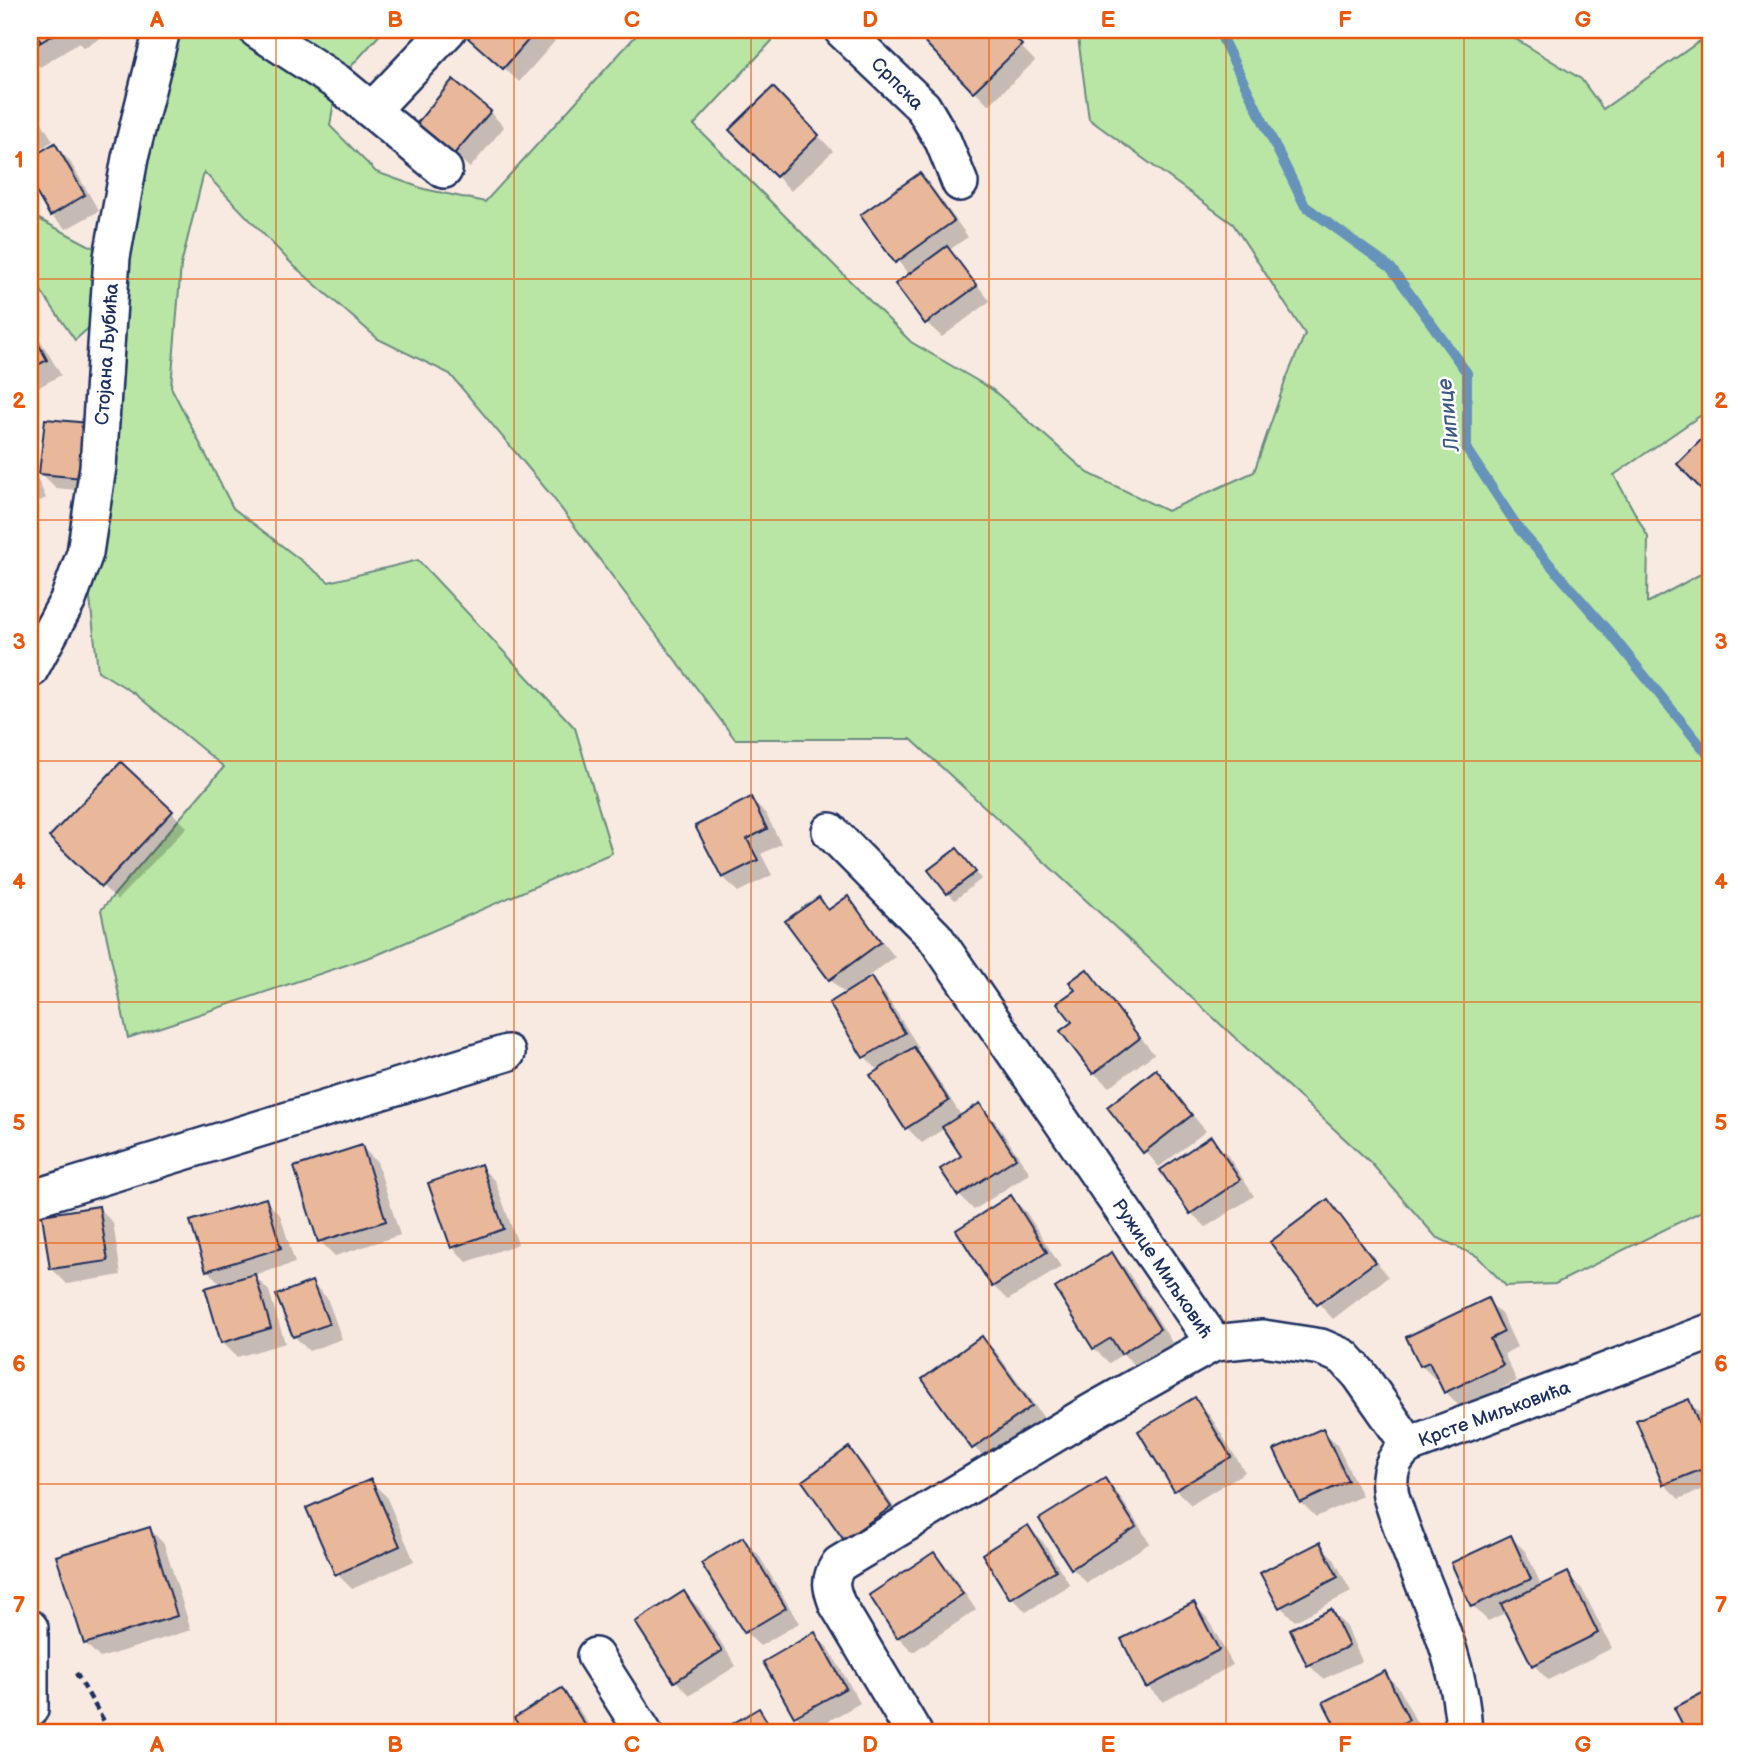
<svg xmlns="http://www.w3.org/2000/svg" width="1740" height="1763" font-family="'Balsamiq Sans',sans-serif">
<rect width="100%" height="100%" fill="#f8e9e1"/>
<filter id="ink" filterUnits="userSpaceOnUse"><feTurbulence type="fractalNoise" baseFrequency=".0143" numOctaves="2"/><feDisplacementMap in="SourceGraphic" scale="14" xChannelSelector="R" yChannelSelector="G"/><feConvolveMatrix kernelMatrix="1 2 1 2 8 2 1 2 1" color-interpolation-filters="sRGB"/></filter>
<g filter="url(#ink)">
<polygon fill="#b9e6a4" stroke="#6a8a81" stroke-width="2" points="161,30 384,30 337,82 330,126 376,172 424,189 485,202 641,30 782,30 694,125 911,342 993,390 1088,473 1167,511 1254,472 1286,379 1305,334 1233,224 1089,119 1077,30 1501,30 1581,79 1603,109 1710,34 1710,409 1614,475 1648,537 1647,603 1708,570 1710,578 1710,1207 1555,1284 1506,1286 1477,1256 1436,1237 1371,1163 911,739 735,739 551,495 450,374 378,339 294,266 204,172 181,265 171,387 233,508 329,582 418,560 575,728 612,853 379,954 128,1038 101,910 224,767 134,693 98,671 85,553 108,311 75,340 30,275 30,208 35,217 111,257"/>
<g fill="#0003">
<polygon points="30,30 100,30 104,36 84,48 79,43 40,67 30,57"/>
<polygon points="477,30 544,30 555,41 519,82 471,37"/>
<polygon points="640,30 650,30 645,35"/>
<polygon points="915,30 1005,30 1035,61 989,105"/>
<polygon points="30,103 53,141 30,155"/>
<polygon points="788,104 833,151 791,191 732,130"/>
<polygon points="490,112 504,127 470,168 419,123"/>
<polygon points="54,146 69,160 99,211 66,229 51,215 30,179 30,160"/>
<polygon points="919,175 934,190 968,237 949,250 990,301 942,337 927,323 909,275 863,215"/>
<polygon points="30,323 61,375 30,392"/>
<polygon points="47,421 98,492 56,488 41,473"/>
<polygon points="1710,434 1710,495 1679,464"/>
<polygon points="30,462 46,498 30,506"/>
<polygon points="121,764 187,827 117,900 52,837"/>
<polygon points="751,799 766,814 781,844 761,854 772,875 738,892 723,877"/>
<polygon points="964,857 981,879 955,900 948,893"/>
<polygon points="847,898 895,957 859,983 861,985 870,980 885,994 919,1048 915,1051 928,1064 962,1117 980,1105 994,1120 1030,1173 974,1210 959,1195 964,1156 945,1128 922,1143 907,1128 873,1075 879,1071 865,1057 832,1004 846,995 830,979 819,899 830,910"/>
<polygon points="1087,971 1154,1054 1109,1087 1094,1073 1074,1022 1077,990"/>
<polygon points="1155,1071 1206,1131 1159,1167 1109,1107"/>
<polygon points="1211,1138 1226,1153 1254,1196 1206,1227 1191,1213"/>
<polygon points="362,1147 377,1162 400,1235 335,1256 320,1241"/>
<polygon points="480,1166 495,1181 518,1244 467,1262 452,1247"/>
<polygon points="1011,1197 1026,1212 1061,1267 1008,1300 993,1286"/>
<polygon points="265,1200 280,1215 295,1263 254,1275 269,1291 285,1343 237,1357 222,1342 222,1285 207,1270"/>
<polygon points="1327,1201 1375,1259 1318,1302"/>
<polygon points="99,1208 113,1223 121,1275 67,1284 52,1269"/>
<polygon points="1111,1254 1126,1269 1173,1344 1137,1367 1123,1354 1109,1363 1094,1348"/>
<polygon points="1377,1262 1388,1277 1333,1319 1320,1305"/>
<polygon points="312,1283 327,1298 342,1339 309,1351 294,1336"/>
<polygon points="1487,1300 1502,1315 1517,1347 1504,1354 1517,1381 1460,1407 1446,1392 1439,1379 1436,1380 1421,1365 1408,1338"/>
<polygon points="982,1338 997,1353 1046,1421 989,1462 974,1447"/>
<polygon points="1194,1399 1209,1414 1245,1472 1191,1505 1176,1490"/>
<polygon points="1688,1401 1703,1416 1710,1434 1710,1486 1679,1499 1664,1484"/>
<polygon points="1323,1430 1337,1445 1362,1496 1316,1517 1301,1502"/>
<polygon points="848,1450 863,1464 905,1522 860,1554 845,1539 804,1481"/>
<polygon points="1104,1480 1119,1495 1150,1543 1087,1583 1072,1568"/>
<polygon points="371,1482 386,1496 414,1561 352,1589 337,1574"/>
<polygon points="1028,1527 1043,1542 1070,1585 1026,1612 1012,1597"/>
<polygon points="150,1529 164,1544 191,1630 100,1658 85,1643"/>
<polygon points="1511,1537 1526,1552 1542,1587 1567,1574 1582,1589 1612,1648 1548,1680 1534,1665 1507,1612 1488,1621 1473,1606"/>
<polygon points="743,1539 758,1554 799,1623 760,1646 745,1632"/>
<polygon points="1320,1544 1334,1559 1351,1592 1295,1621 1280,1606"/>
<polygon points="934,1554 949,1569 976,1610 913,1652 898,1637"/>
<polygon points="684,1593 699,1608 736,1666 690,1695 675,1680"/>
<polygon points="1194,1604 1208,1619 1233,1665 1163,1702 1148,1687"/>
<polygon points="1331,1611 1346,1626 1362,1661 1323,1679 1308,1664"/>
<polygon points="814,1634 829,1649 860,1703 811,1731 796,1716"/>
<polygon points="1384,1673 1399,1688 1422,1733 1340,1733 1325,1702"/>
<polygon points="561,1690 576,1705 594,1733 526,1733 517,1718"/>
<polygon points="759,1710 779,1733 720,1733"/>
</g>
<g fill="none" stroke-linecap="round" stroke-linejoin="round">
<polyline stroke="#6593ba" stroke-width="10" points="1218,30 1305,206 1391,268 1467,373 1467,450 1519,529 1609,632 1710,757"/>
</g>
<g fill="#e9b79a" stroke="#1b2f5e" stroke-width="2">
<polygon points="30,30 33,30 41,42 30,49"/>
<polygon points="33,30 62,30 41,42"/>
<polygon points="475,30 537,30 503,69 468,38"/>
<polygon points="913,30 1007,30 1022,45 973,92"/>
<polygon points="453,79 491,111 454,154 417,123"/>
<polygon points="773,87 819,135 776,177 729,130"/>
<polygon points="55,143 85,195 50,216 30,182 30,158"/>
<polygon points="920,173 954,221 895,263 860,215"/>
<polygon points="947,246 977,286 925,324 895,284"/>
<polygon points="30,328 47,360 30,369"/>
<polygon points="45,419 89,423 83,478 39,474"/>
<polygon points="1710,431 1710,482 1702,490 1677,464"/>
<polygon points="121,762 173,811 101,887 49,837"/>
<polygon points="751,797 767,829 747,839 758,860 722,878 695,826"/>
<polygon points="957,848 976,872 947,894 928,870"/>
<polygon points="848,896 881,942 829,980 785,921 819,897 828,910"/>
<polygon points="1087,969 1140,1038 1093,1074 1060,1031 1072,1022 1057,1003 1075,990 1069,982"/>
<polygon points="871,977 905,1033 863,1058 829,1003"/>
<polygon points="914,1047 949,1101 905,1129 870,1075"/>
<polygon points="1156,1069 1192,1115 1143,1153 1107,1107"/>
<polygon points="980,1103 1016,1158 958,1196 940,1169 961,1156 942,1127"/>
<polygon points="1211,1136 1240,1180 1190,1214 1160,1170"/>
<polygon points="362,1145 386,1221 318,1242 294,1167"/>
<polygon points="481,1164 504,1229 451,1248 428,1183"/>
<polygon points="1011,1195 1047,1252 992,1287 956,1230"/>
<polygon points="266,1198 281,1248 206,1271 190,1221"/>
<polygon points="1328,1199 1375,1262 1317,1305 1270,1242"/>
<polygon points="99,1206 108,1261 50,1269 42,1215"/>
<polygon points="1112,1252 1160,1329 1121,1354 1111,1338 1093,1349 1055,1288"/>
<polygon points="255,1274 271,1328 221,1343 205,1288"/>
<polygon points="312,1281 329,1324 293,1337 276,1295"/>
<polygon points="1488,1298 1504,1332 1490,1339 1503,1365 1444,1393 1429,1362 1420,1366 1406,1337"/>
<polygon points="982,1336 1032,1406 972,1449 922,1379"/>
<polygon points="1195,1397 1231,1457 1174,1491 1138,1431"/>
<polygon points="1689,1399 1710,1453 1710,1466 1663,1485 1636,1420"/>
<polygon points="1323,1428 1348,1481 1300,1503 1274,1450"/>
<polygon points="849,1447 891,1507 844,1540 802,1481"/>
<polygon points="1105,1478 1136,1527 1071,1569 1039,1519"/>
<polygon points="371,1479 400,1546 335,1575 306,1508"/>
<polygon points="1028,1525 1056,1570 1010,1599 982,1554"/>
<polygon points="150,1527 177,1616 84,1644 56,1556"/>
<polygon points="1511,1535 1531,1579 1471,1607 1451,1563"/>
<polygon points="743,1537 786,1608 744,1633 701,1563"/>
<polygon points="1320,1542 1338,1577 1279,1608 1260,1573"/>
<polygon points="934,1552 963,1594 897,1638 869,1595"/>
<polygon points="1568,1572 1598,1633 1532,1666 1501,1604"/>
<polygon points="684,1591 722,1651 674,1682 635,1622"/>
<polygon points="1194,1602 1219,1650 1146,1688 1121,1639"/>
<polygon points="1331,1609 1349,1646 1307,1666 1290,1629"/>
<polygon points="815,1632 846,1688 794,1717 763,1662"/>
<polygon points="1385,1671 1409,1720 1382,1733 1339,1733 1323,1702"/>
<polygon points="562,1688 590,1733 524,1733 514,1718"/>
<polygon points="1710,1689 1710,1733 1687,1733 1674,1708"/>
<polygon points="759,1708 774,1733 717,1733"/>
</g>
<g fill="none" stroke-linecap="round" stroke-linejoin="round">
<g stroke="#1b2f5e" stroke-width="40">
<g id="minor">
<polyline points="257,30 337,82 444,170"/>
<polyline points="842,30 923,107 943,141 960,183"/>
<polyline points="372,110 448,30"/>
<polyline points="30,670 68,600 85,553 98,467 112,257 130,158 162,30"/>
<polyline points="830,831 935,937 1214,1343"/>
<polyline points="30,1199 507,1053"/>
<polyline points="30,1628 30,1709"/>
<polyline points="595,1656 644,1733"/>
<path d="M914 1733 837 1604C831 1588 828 1580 839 1564L1093 1411 1214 1343 1263 1338 1321 1347 1344 1357 1360 1375 1409 1445"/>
<path d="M1464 1733C1461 1648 1415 1576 1391 1496 1387 1476 1392 1457 1409 1445L1710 1332"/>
</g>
</g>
<polyline stroke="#1b2f5e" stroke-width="4.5" stroke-dasharray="7 5" stroke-linecap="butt" points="76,1673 111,1733"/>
<use href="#minor" stroke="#fff" stroke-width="35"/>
</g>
</g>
<path fill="none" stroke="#e8590c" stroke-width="2" stroke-opacity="0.55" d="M276 30V1733M514 30V1733M751 30V1733M989 30V1733M1226 30V1733M1464 30V1733M30 279H1710M30 520H1710M30 761H1710M30 1002H1710M30 1243H1710M30 1484H1710"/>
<g text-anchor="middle" stroke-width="5" stroke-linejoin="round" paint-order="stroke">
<g font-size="19" fill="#1b2f5e" stroke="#fff">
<text transform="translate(898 83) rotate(45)" y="7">Српска</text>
<text transform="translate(106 354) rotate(-86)" y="7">Стојана Љубића</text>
<text transform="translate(1163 1268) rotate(56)" y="7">Ружице Миљковић</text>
<text transform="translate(1494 1413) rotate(-20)" y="7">Крсте Миљковића</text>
</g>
<g font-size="21" font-style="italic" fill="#3a5984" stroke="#fff">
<text transform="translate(1448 415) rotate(-96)" y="7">Липице</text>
</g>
</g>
<rect width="1740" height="1763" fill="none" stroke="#fff" stroke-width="77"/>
<rect x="38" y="38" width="1664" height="1686" fill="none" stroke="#e8590c" stroke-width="2.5"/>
<g font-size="23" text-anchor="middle" font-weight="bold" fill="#e8590c">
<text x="157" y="27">A</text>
<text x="395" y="27">B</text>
<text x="632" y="27">C</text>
<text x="870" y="27">D</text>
<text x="1108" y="27">E</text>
<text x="1345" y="27">F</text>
<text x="1583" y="27">G</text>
<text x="19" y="167">1</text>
<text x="1721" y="167">1</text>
<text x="19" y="408">2</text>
<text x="1721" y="408">2</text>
<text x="19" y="649">3</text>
<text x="1721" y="649">3</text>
<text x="19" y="889">4</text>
<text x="1721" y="889">4</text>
<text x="19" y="1130">5</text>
<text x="1721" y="1130">5</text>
<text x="19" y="1371">6</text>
<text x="1721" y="1371">6</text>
<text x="19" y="1612">7</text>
<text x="1721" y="1612">7</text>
<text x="157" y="1752">A</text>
<text x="395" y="1752">B</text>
<text x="632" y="1752">C</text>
<text x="870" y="1752">D</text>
<text x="1108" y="1752">E</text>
<text x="1345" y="1752">F</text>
<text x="1583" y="1752">G</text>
</g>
</svg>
